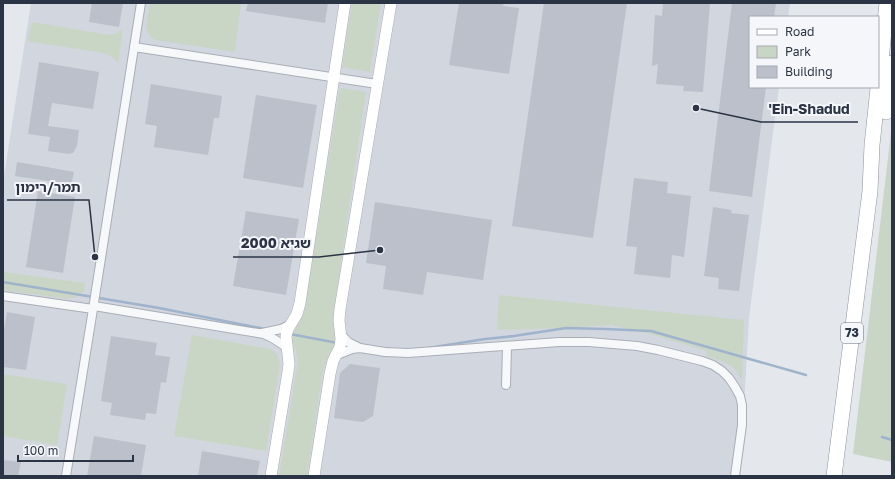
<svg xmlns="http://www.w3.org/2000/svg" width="895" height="479" font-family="'Golos Text','Noto Sans Hebrew',sans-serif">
<rect width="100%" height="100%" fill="#e4e7ec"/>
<polygon fill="#d2d6de" points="31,3 790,3 788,17 750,17 750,87 779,87 749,318 740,476 3,476 3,182"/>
<g fill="#c9d6c5">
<polygon points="150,3 241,3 235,52 155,40 149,35 146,27"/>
<polygon points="352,3 381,3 370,72 342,67"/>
<path d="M32 22 109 35C115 34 119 32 123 28L118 64C116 58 110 56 104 53L27 41Z"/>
<polygon points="340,88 366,92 333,317 334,331 336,338 333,348 329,354 323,370 307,476 279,476 298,362 295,347 292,341 294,331 299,324 305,306"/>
<polygon points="892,124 892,462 853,454"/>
<polygon points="3,272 85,283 84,291 77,297 69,299 3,290"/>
<path d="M499 295 744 320 742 383C738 365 722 361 706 356L707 351 654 335 611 325 566 328 497 330Z"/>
<polygon points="192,335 270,349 277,354 280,364 266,451 174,436"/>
<polygon points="3,374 67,384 57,445 3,436"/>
</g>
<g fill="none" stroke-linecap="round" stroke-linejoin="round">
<g stroke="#9fb4cc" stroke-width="2.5">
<polyline points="3,282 159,308 265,329"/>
<polyline points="290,334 338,343"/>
<polyline points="428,348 485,339 514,336 566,328 605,329 651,331 806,375"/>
<polyline points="882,437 892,440"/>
</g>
</g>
<g fill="#bbc0ca">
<polygon points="92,3 123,3 119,27 89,22"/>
<polygon points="248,3 328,3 325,23 246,11"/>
<polygon points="459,3 504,3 503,6 519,8 509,74 449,65"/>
<polygon points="544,3 627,3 593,238 512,226"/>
<polygon points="663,3 710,3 703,92 683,91 684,86 656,84 658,64 652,66 655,15 662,16"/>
<polygon points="732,3 776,3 774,17 750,17 750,87 766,87 752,197 709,191"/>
<polygon points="39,62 99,72 93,109 52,103 48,126 79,130 77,146 73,153 69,154 48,151 50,137 28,134"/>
<polygon points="151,84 222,96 219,118 214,118 208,155 154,147 157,126 145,124"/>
<polygon points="256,95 317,105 303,188 243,178"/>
<polygon points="17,162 47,167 74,172 71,186 54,182 15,176"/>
<polygon points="634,178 668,182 667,193 691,196 684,257 672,255 670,278 634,274 637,247 626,246"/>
<polygon points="38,191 75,197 63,273 26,267"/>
<polygon points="375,202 492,220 483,280 427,272 423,295 383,289 386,266 366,263"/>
<polygon points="713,207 732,210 731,213 749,215 739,291 718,289 719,278 704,276"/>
<polygon points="246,211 299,219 286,295 233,286"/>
<polygon points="7,312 35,317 26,370 3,367 3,335"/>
<polygon points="111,336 157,343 155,355 170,357 166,383 161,382 156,414 146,413 145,420 110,415 112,403 101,401"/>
<polygon points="350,364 380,368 373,416 363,422 334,418 340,373"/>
<polygon points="94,436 146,445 141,476 87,476"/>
<polygon points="202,451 260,461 257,476 198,476"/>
<polygon points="3,460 21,462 18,476 3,476"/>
</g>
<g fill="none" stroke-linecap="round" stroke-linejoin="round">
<g stroke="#a9aeb7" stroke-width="10">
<g id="street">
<polyline points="134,47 377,84"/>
<polyline points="3,296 93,309"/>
<path d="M94 306 264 334C273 338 280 342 288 349"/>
<polyline points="262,333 281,329 291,324"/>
<polyline points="340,333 348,342 360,348"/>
<polyline points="337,355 352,349 360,348 385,352 408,353 559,342 589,342 637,346 658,350 702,361 713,365 722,371 729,378 735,387 740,396 742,405 742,425 735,476"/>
<polyline points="506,385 507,346"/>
<polyline points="66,476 93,309 141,3"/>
</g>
</g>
<g stroke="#a9aeb7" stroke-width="12">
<g id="secondary">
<polyline points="271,476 288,372 289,364 286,336 288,329 297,314 300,303 345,3"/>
<polyline points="314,476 330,374 333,361 340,347 341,339 339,320 340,309 391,3"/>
</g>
</g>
<g stroke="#8b94a3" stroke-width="16">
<g id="highway">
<polyline points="886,112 892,63"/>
<polyline points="834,476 870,191 872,145 887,3"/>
</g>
</g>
<use href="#street" stroke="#f7f8fa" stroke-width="8"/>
<use href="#secondary" stroke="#fff" stroke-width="11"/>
<use href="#highway" stroke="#fff" stroke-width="15"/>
</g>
<g text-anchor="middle" stroke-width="4" stroke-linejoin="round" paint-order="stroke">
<rect fill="#f4f6f9" stroke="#676e7b" stroke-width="1" x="841" y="323" width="22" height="20" rx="3"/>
<g font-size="12" font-weight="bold" fill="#2b3445">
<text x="852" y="337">73</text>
</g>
</g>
<path fill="none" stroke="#2b3445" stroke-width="1.5" d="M696 108L761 122H858M95 257L89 200H7M380 250L319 257H233"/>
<g fill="#2b3445" stroke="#f4f6f9" stroke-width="1.5">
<circle cx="696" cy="108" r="4"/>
<circle cx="95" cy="257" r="4"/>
<circle cx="380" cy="250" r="4"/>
</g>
<g font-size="14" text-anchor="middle" font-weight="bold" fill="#2b3445" stroke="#f4f6f9" stroke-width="4" stroke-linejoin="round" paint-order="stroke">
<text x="809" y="114">'Ein-Shadud</text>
<text x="48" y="192">תמר/רימון</text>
<text x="276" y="248">שגיא 2000</text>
</g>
<rect width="895" height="479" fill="none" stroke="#2b3445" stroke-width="8"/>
<rect x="749" y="16" width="130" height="72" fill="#f4f6f9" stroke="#a4a8b1"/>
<rect x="757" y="29" width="20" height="6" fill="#ffffff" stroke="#a4a8b1"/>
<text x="785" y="36" font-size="12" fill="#2b3445">Road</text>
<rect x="757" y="46" width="20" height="12" fill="#c9d6c5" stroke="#a4a8b1"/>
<text x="785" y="56" font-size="12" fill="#2b3445">Park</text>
<rect x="757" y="66" width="20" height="12" fill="#bbc0ca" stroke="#a4a8b1"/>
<text x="785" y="76" font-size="12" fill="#2b3445">Building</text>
<path d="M18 455v6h115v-6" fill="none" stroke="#2b3445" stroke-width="2"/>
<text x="24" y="455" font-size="12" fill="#2b3445" stroke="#f4f6f9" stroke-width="3" paint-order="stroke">100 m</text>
</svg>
